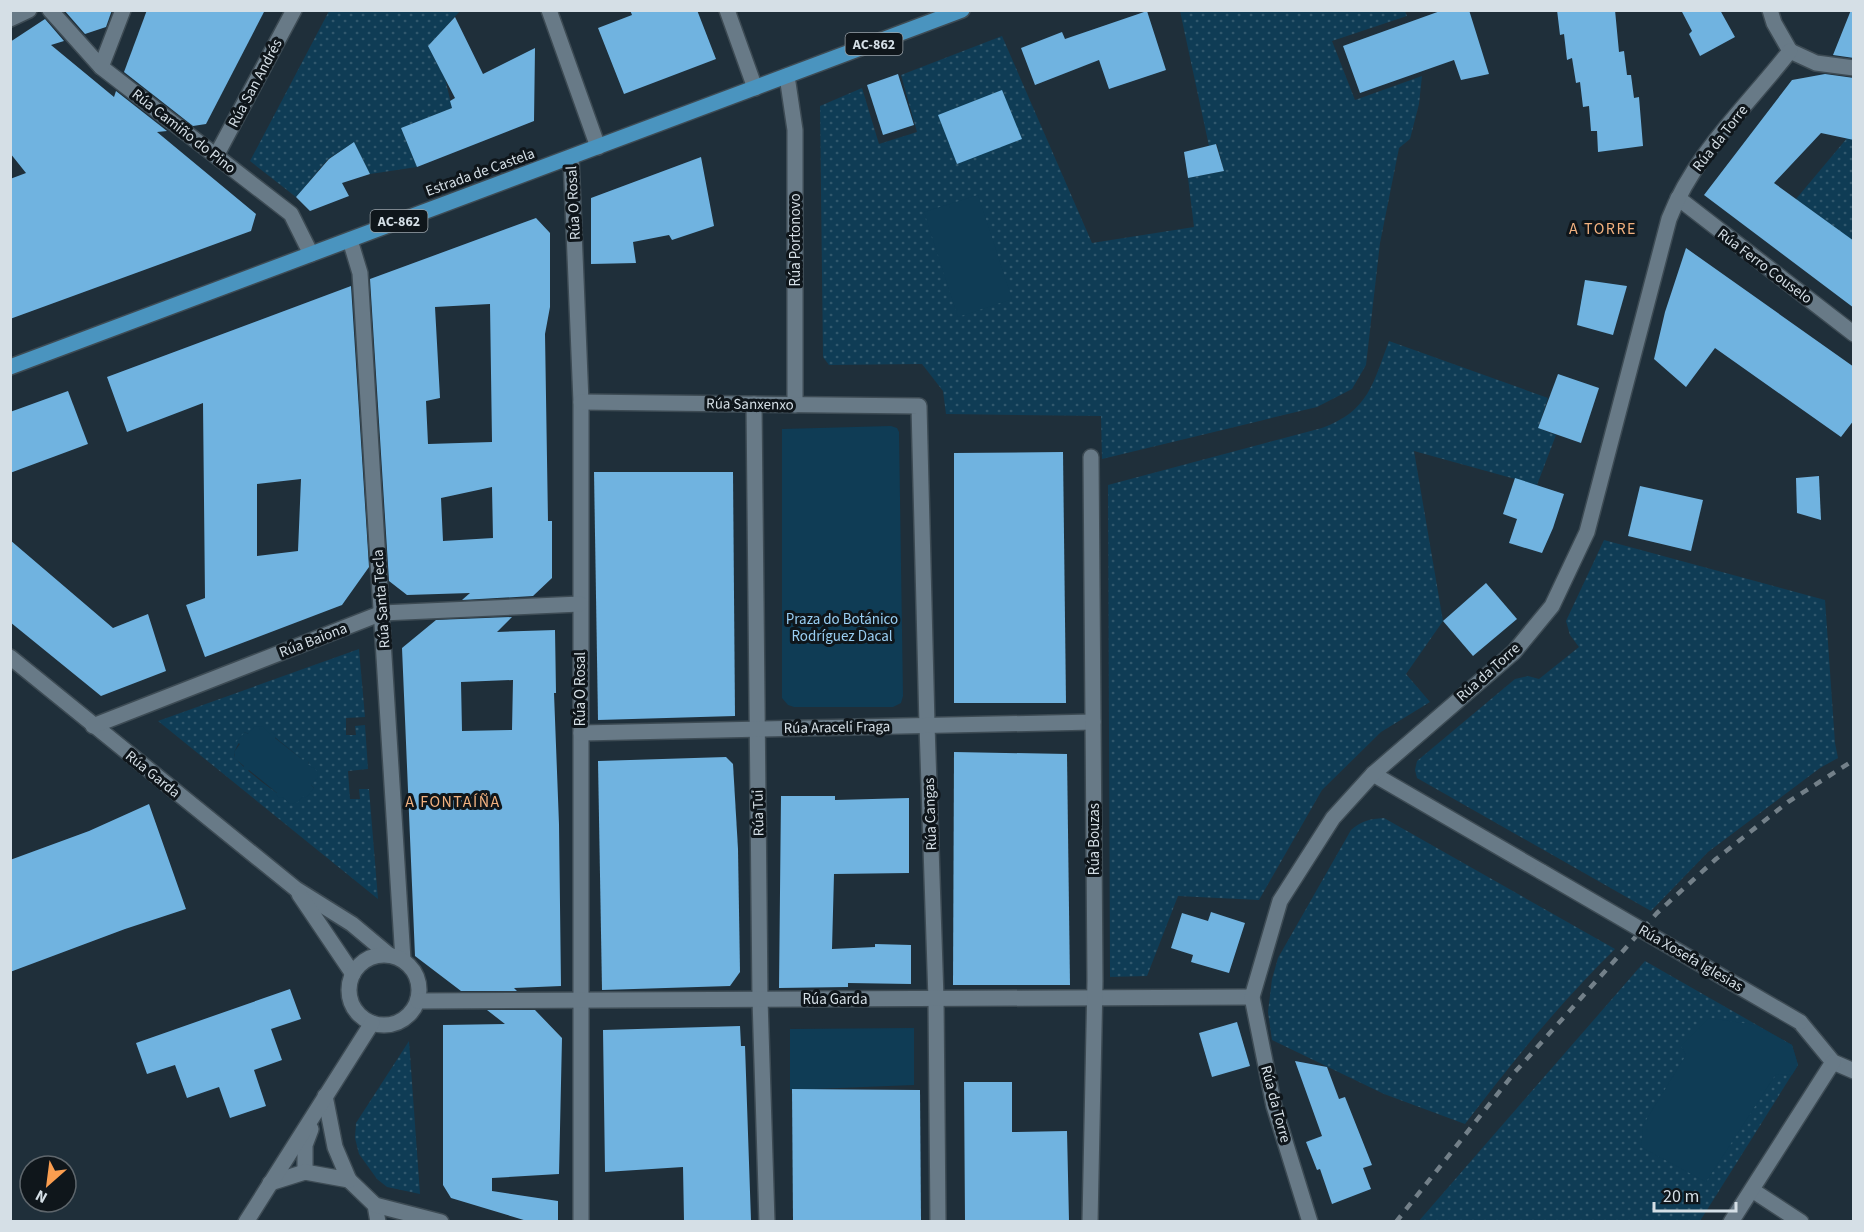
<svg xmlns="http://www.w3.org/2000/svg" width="1864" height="1232" font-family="'Source Sans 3',sans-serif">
<defs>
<pattern id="grass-dots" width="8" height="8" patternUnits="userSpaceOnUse" patternTransform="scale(1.5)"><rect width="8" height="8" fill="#0f3c55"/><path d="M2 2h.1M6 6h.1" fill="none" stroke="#31586d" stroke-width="1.8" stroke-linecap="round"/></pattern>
</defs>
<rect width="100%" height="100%" fill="#1f2f3a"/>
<g fill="url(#grass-dots)" fill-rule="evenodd">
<polygon points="329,11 460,11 428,46 445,78 452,108 401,128 417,167 370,174 354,142 328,159 296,197 250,161"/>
<polygon points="1180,11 1405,11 1407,16 1332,41 1355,100 1422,76 1419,104 1410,139 1399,148 1380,243 1366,365 1352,389 1317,407 1102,459 1101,416 946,414 943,391 922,364 829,365 823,357 820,106 862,88 879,144 917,132 901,75 1002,36 1092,243 1194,227 1188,178 1224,171 1217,144 1209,146"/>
<polygon points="1853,131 1853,241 1796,199"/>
<path d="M1389 341 1548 398 1538 428 1556 435 1537 485 1414 451 1443 621 1406 674 1430 702 1381 732 1322 790 1259 900 1178 896 1147 976 1110 977 1108 485 1322 428C1369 411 1373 383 1389 341Z"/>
<polygon points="1604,540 1825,600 1835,743 1838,758 1820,768 1708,852 1651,911 1417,778 1415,770 1417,761 1515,679 1528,676 1539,679 1579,647 1570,635 1566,621"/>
<path d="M359 649 365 717 346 718V735H356L355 726 365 725 368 769 348 771 350 799H360L359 789H369L378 899 158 721ZM245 732 248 734H271L304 761 309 762 308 764 311 785 314 788 303 796H281C273 790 234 763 234 754 235 748 242 738 245 732Z"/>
<path d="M1384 818 1615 949C1560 1003 1512 1062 1465 1124L1384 1094 1272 1040 1268 1012 1272 979 1278 958 1351 830C1361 821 1370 819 1384 818Z"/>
<polygon points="1645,961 1792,1045 1798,1065 1700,1221 1418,1222"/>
<polygon points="409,1041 420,1194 387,1187 377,1179 359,1154 355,1138 356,1123"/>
</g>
<g fill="#0f3c55">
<polygon points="978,195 1012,299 958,317 924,212"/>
<polygon points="891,426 897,428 899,432 903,696 901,703 893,707 794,707 788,705 782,698 782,429"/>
<polygon points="262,726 270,734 272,732 276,735 275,738 303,760 305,758 309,762 308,764 317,771 318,777 311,785 314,788 306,798 303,796 298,802 290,804 282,797 280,798 276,795 277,793 249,770 247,772 243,768 244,766 235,759 234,752 240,744 236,742 245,732 248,734 254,727"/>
<polygon points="1709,1018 1756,1025 1792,1045 1798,1065 1792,1075 1776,1074 1706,1182 1641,1147 1643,1125 1686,1055 1681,1046"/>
<polygon points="914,1028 914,1085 790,1090 790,1029"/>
</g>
<g fill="#70b3e0" fill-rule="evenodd">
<polygon points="64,10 112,10 106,27 85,34"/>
<polygon points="147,10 265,10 206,124 193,126 124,72"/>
<polygon points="630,10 697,10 716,59 624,94 598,28 632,15"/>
<polygon points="1443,10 1469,10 1489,74 1461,80 1454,60 1360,93 1343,46"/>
<polygon points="1557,10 1615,10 1619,52 1624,51 1627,75 1631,75 1634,98 1639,97 1643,146 1598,152 1597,131 1591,131 1589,106 1583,107 1580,82 1576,83 1572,58 1567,60 1564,34 1560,35"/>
<polygon points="1681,10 1720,10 1735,37 1700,56 1689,34 1692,31"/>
<polygon points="1851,10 1854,10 1854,58 1833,55"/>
<polygon points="1147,11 1166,70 1109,89 1099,60 1035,85 1021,48 1062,32 1065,39"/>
<polygon points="455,17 483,74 535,48 534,121 417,167 401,128 452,108 450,101 455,98 428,46"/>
<polygon points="45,19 64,41 51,45 114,97 116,91 167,131 157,132 256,214 251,231 10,319 10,179 26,173 10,153 10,42"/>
<polygon points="898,74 914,125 883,135 867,85"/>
<polygon points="1825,74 1854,78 1854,140 1821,133 1774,183 1854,241 1854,308 1704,195 1792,80"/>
<polygon points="1002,90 1022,139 957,164 938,115"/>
<polygon points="354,142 370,174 342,183 349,196 310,211 296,197 329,159"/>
<polygon points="1216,144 1224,171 1188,178 1184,152"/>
<polygon points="701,157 714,226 672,240 669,235 633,242 636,263 591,264 591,198"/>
<path d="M536 218 550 233V307L545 334 548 521H552V578L533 596 462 600 470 593 407 595 389 581 370 279ZM490 304 492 442 428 444 426 401 440 398 435 307ZM492 487 493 538 443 541 441 498Z"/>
<polygon points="1686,248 1854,367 1854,420 1841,437 1715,348 1686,387 1654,359 1665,312"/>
<polygon points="1585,280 1627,286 1613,335 1577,325"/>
<path d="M351 286 369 567 342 605 205 657 186 605 205 598 203 403 127 432 107 377ZM301 479 298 551 257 556V484Z"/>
<polygon points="1558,374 1599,388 1581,443 1538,428"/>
<polygon points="68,391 88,444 10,473 10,412"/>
<polygon points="1063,452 1066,703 954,703 954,453"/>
<polygon points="594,472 733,472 735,716 598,720"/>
<polygon points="1819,476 1821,520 1797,513 1796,478"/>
<polygon points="1515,478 1564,494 1553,528 1542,553 1509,543 1517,519 1503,514"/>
<polygon points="1640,486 1703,500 1691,551 1628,536"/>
<polygon points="10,540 113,628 148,614 166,671 101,696 10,622"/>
<polygon points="1486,583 1517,619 1473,656 1443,621"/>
<path d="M512 617 497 632 555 630 556 693H554L559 824 561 986 514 988 517 991H461L415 956 402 648 436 620ZM513 680 512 730 462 731 461 682Z"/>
<polygon points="954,752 1067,754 1070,985 953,985"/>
<polygon points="726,757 733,764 738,849 740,972 730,986 602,990 598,761"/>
<polygon points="781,796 835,796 835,800 909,798 909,873 834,874 832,949 875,947 875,944 911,945 911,984 848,983 848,987 779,988"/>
<polygon points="149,804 186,909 125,929 10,972 10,860 89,831"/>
<polygon points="1211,912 1245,923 1229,973 1191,962 1193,955 1171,948 1182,913 1208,921"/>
<polygon points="290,989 301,1019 271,1029 282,1060 254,1070 266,1106 230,1118 219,1087 187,1098 175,1065 147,1074 136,1043"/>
<polygon points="487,1010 535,1010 562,1038 559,1174 492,1178 492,1191 558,1201 558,1221 527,1221 451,1198 443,1185 443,1025 505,1024"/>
<polygon points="1237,1022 1250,1066 1212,1077 1199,1033"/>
<polygon points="740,1026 741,1046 745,1046 751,1221 684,1221 683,1167 605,1172 603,1030"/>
<polygon points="1295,1061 1327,1067 1339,1099 1345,1097 1372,1165 1363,1168 1371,1189 1332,1204 1320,1169 1317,1170 1306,1142 1322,1136"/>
<polygon points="964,1082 1012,1082 1012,1132 1067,1131 1069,1221 965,1221"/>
<polygon points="792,1089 920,1090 921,1221 793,1221"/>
</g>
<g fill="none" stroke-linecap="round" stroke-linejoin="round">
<g stroke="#3d4b54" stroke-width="18">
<g id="street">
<polyline points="50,10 101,67 291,214 311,254"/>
<polyline points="549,10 598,147"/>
<polyline points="727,10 755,88"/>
<polyline points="1770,10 1774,23 1790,51"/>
<polyline points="10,19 29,10"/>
<polyline points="1790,51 1816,63 1854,68"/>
<polyline points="101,67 123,10"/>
<polyline points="787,76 795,130 795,405"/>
<polyline points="216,156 294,10"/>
<polyline points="571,157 581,402 581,1222"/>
<polyline points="1678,198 1854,334"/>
<polyline points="350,240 360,273 403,960"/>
<polyline points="581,402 919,406 927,725 936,999 938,1222"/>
<polyline points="754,404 760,999 767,1222"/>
<polyline points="10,657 296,889 352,924 389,955"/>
<polyline points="93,726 382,613 580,604"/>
<polyline points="581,733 1093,722"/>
<polyline points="1373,774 1542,872"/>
<polyline points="299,894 353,974"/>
<circle cx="384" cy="990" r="35"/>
<polyline points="418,1001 1252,997"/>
<polyline points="1800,1022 1833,1062 1854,1071"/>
<polyline points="305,1172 305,1145 311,1129"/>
<polyline points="349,1180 375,1205 378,1222"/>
<polyline points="270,1183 305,1172 349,1180 335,1147 325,1096"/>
<polyline points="1752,1190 1801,1222"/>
<polyline points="375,1205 441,1222"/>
<polyline points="246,1222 372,1023"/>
<polyline points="1090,1222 1095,981 1091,457"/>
<path d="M1310 1222 1274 1106 1252 997 1280 901 1333 818 1373 774 1514 652 1552 606 1587 532 1669 219C1694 154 1748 105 1790 51"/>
<polyline points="1731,1222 1833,1062"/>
</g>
</g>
<g stroke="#3d4b54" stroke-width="18">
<polyline id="primary" points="10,367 962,10"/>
</g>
<use href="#street" stroke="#687a87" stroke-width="15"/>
<use href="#primary" stroke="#4a94bf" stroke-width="15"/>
<polyline stroke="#738089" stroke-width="4.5" stroke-dasharray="8 8" stroke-linecap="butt" points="1396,1222 1515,1072 1657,913 1716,859 1788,802 1854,760"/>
<g stroke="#3d4b54" stroke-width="18" stroke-linecap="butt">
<polyline id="street-bridge" points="1542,872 1800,1022"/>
</g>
<use href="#street-bridge" stroke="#687a87" stroke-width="15"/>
</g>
<g text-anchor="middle" stroke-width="6" stroke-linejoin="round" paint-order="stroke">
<g fill="#0f161b" stroke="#9aa3a9" stroke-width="1.5">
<rect x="845.5" y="33" width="57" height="22" rx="4.5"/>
<rect x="370.5" y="210" width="57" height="22" rx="4.5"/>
</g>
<g font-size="14" font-weight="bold" fill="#d5dfe6">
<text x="874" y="49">AC-862</text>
<text x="399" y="226">AC-862</text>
</g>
<g font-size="15" fill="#d5dfe6" stroke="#0f161b">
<text transform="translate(255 83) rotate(-62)" y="5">Rúa San Andrés</text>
<text transform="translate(184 131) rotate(38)" y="5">Rúa Camiño do Pino</text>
<text transform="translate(1720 138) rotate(-52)" y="5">Rúa da Torre</text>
<text transform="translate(480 172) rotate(-20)" y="5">Estrada de Castela</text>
<text transform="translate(573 203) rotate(-93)" y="5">Rúa O Rosal</text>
<text transform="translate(795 240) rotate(-90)" y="5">Rúa Portonovo</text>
<text transform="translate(1765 266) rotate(37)" y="5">Rúa Ferro Couselo</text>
<text transform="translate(750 404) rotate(1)" y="5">Rúa Sanxenxo</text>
<text transform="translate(381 599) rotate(-94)" y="5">Rúa Santa Tecla</text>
<text transform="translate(313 640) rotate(-21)" y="5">Rúa Baiona</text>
<text transform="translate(1488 672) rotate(-42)" y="5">Rúa da Torre</text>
<text transform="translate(580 689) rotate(-90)" y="5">Rúa O Rosal</text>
<text transform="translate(837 727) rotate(-1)" y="5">Rúa Araceli Fraga</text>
<text transform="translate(153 774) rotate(39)" y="5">Rúa Garda</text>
<text transform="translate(758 813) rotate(-91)" y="5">Rúa Tui</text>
<text transform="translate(930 814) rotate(-92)" y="5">Rúa Cangas</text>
<text transform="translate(1094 839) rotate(-90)" y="5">Rúa Bouzas</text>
<text transform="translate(1691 958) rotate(30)" y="5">Rúa Xosefa Iglesias</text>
<text x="835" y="1004">Rúa Garda</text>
<text transform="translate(1276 1104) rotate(75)" y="5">Rúa da Torre</text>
</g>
<g font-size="15" fill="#99cef2" stroke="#0f161b">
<text x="842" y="624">Praza do Botánico<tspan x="842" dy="17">Rodríguez Dacal</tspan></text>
</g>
<g font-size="16" letter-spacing="1.5" fill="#f2b17f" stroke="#0f161b">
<text x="1603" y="234">A TORRE</text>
<text x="453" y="807">A FONTAÍÑA</text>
</g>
</g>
<rect width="1864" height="1232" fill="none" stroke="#d5dfe6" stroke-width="24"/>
<g transform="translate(48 1184) rotate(208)"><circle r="28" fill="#0f161b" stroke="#5e666c" stroke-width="1.5"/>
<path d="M0-4.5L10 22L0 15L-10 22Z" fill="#fb9e50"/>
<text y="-9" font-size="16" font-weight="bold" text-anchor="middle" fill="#d5dfe6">N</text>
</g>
<path d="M1654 1202v9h82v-9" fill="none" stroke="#d5dfe6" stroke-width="3"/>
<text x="1663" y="1202" font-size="18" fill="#d5dfe6" stroke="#0f161b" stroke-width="4.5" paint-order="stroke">20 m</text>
</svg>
